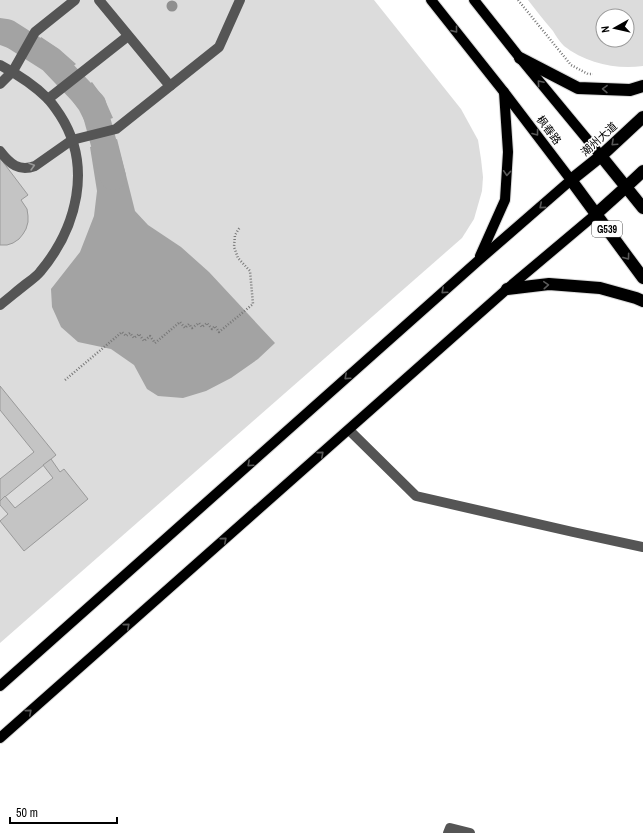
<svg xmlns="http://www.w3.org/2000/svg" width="643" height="833" font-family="'Archivo Narrow','Noto Sans SC',sans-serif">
<rect width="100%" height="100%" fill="#fff"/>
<g fill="#dcdcdc" fill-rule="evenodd">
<polygon points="0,0 374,0 461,109 478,140 481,159 483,177 482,191 474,219 462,238 0,643"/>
<path d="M528 0H643V66C616 70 586 63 564 46 560 42 556 36 553 31 544 21 536 10 528 0ZM603 16H627V40H603Z"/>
</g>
<g fill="#a3a3a3">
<polygon points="0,20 20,29 11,49 0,45"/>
<polygon points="41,37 59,49 76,64 54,81 43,69 29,60"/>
<polygon points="92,82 105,100 113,118 87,126 79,110 70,98"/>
<polygon points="117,139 135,211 148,225 181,247 209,272 275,343 258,359 231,378 206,391 183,398 158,396 147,389 134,365 111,349 78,342 61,327 52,307 51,289 80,252 94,216 97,191 90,147"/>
</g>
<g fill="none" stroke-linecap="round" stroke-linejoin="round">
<polyline stroke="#a3a3a3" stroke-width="26" points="0,31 7,32 51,60 93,104 113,177"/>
</g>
<g fill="#c4c4c4" stroke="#999">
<polygon points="0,158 28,195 21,200 27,209 28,216 28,222 26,229 23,234 19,239 13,243 7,245 0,245"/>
<polygon points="0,386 56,455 0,501 0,479 34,452 0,410"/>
<polygon points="51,459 60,472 64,469 88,499 24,551 0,521 8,514 0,505 0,501 5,496 15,508 53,478 43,465"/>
</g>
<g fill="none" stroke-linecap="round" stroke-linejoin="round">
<g stroke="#dbdbdb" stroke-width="12">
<g id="major">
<polyline points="474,0 520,58 601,156"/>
<polyline points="480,256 505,200 508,152 504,92"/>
<polyline points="0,686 479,260 571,180 504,92 431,0"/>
<polyline points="0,738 507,289 596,214"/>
</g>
</g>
<g stroke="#dbdbdb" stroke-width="14">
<g id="highway">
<polyline points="520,58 578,88 630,90 643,86"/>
<polyline points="643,117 601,156 571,180 643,278"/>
<polyline points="601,156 643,208"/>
<polyline points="596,214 626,187 643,171"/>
<polyline points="507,289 549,284 600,288 636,298 643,301"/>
</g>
</g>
<g stroke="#777" stroke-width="2.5" stroke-dasharray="1 2" stroke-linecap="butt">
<polyline points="518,0 571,65 588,74 593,74"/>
<polyline points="65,380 122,332 126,336 130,333 134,338 139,334 144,341 150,336 155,343 180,322 185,328 189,324 192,328 199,323 202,327 207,323 212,329 215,326 219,332 253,304 250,271 238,258 234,247 235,235 240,227"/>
</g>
<g stroke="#555" stroke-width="10">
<polyline points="99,0 170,86"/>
<path d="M0 65C17 74 33 84 47 98 52 103 56 109 60 115 93 166 77 228 40 272 36 277 31 280 26 284 17 291 9 298 0 305"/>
<polyline points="0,84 13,71 35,32 75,0"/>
<polyline points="48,99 128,36"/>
<path d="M0 151C10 164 19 172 35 166L72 140 116 129 219 47 240 0"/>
<polyline points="349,430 416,496 573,532 643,547"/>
<polyline points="448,833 450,828 470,833"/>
</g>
<use href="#major" stroke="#000" stroke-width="10"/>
<use href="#highway" stroke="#000" stroke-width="12"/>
</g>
<circle fill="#8f8f8f" cx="172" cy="6" r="5.5"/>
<defs><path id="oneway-chevron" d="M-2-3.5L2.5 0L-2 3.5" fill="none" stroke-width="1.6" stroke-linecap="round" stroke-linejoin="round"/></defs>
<g stroke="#595959">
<use href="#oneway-chevron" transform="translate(455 30) rotate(51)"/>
<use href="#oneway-chevron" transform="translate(540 83) rotate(-130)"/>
<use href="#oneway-chevron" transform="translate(605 89) rotate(-179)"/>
<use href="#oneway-chevron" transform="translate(536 133) rotate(53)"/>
<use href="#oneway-chevron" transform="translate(614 143) rotate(137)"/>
<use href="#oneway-chevron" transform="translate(507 173) rotate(94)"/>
<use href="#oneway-chevron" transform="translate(542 206) rotate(139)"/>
<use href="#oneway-chevron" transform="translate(627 257) rotate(54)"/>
<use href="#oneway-chevron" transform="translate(546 285) rotate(-4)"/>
<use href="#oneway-chevron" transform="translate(444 291) rotate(138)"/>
<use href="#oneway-chevron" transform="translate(347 377) rotate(138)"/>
<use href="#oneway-chevron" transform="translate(321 454) rotate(-41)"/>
<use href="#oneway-chevron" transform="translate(250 464) rotate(138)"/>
<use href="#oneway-chevron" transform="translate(224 540) rotate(-41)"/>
<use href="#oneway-chevron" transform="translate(127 626) rotate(-41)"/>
<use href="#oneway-chevron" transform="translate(29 712) rotate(-41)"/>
</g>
<use stroke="#999" href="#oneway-chevron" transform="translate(32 166) rotate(-16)"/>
<g text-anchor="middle" stroke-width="3" stroke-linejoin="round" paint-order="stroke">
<rect fill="#fff" stroke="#4c4c4c" stroke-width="1" x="592" y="221" width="30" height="16" rx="3"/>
<g font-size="10" font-weight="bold" fill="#000">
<text x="607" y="233">G539</text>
</g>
<g font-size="11" fill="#000" stroke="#fff">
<text transform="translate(549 130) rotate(53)" y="4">枫春路</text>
<text transform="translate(599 139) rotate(-42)" y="4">潮州大道</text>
</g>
</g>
<g transform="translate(615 28) rotate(262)"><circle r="19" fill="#ffffff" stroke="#999999"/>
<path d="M0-3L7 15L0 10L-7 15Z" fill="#000000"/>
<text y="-6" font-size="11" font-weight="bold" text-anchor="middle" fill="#000000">N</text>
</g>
<path d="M10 817v6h107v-6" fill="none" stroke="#000000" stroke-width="2"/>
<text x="16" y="817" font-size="12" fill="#000000" stroke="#ffffff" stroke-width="3" paint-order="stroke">50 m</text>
</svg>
